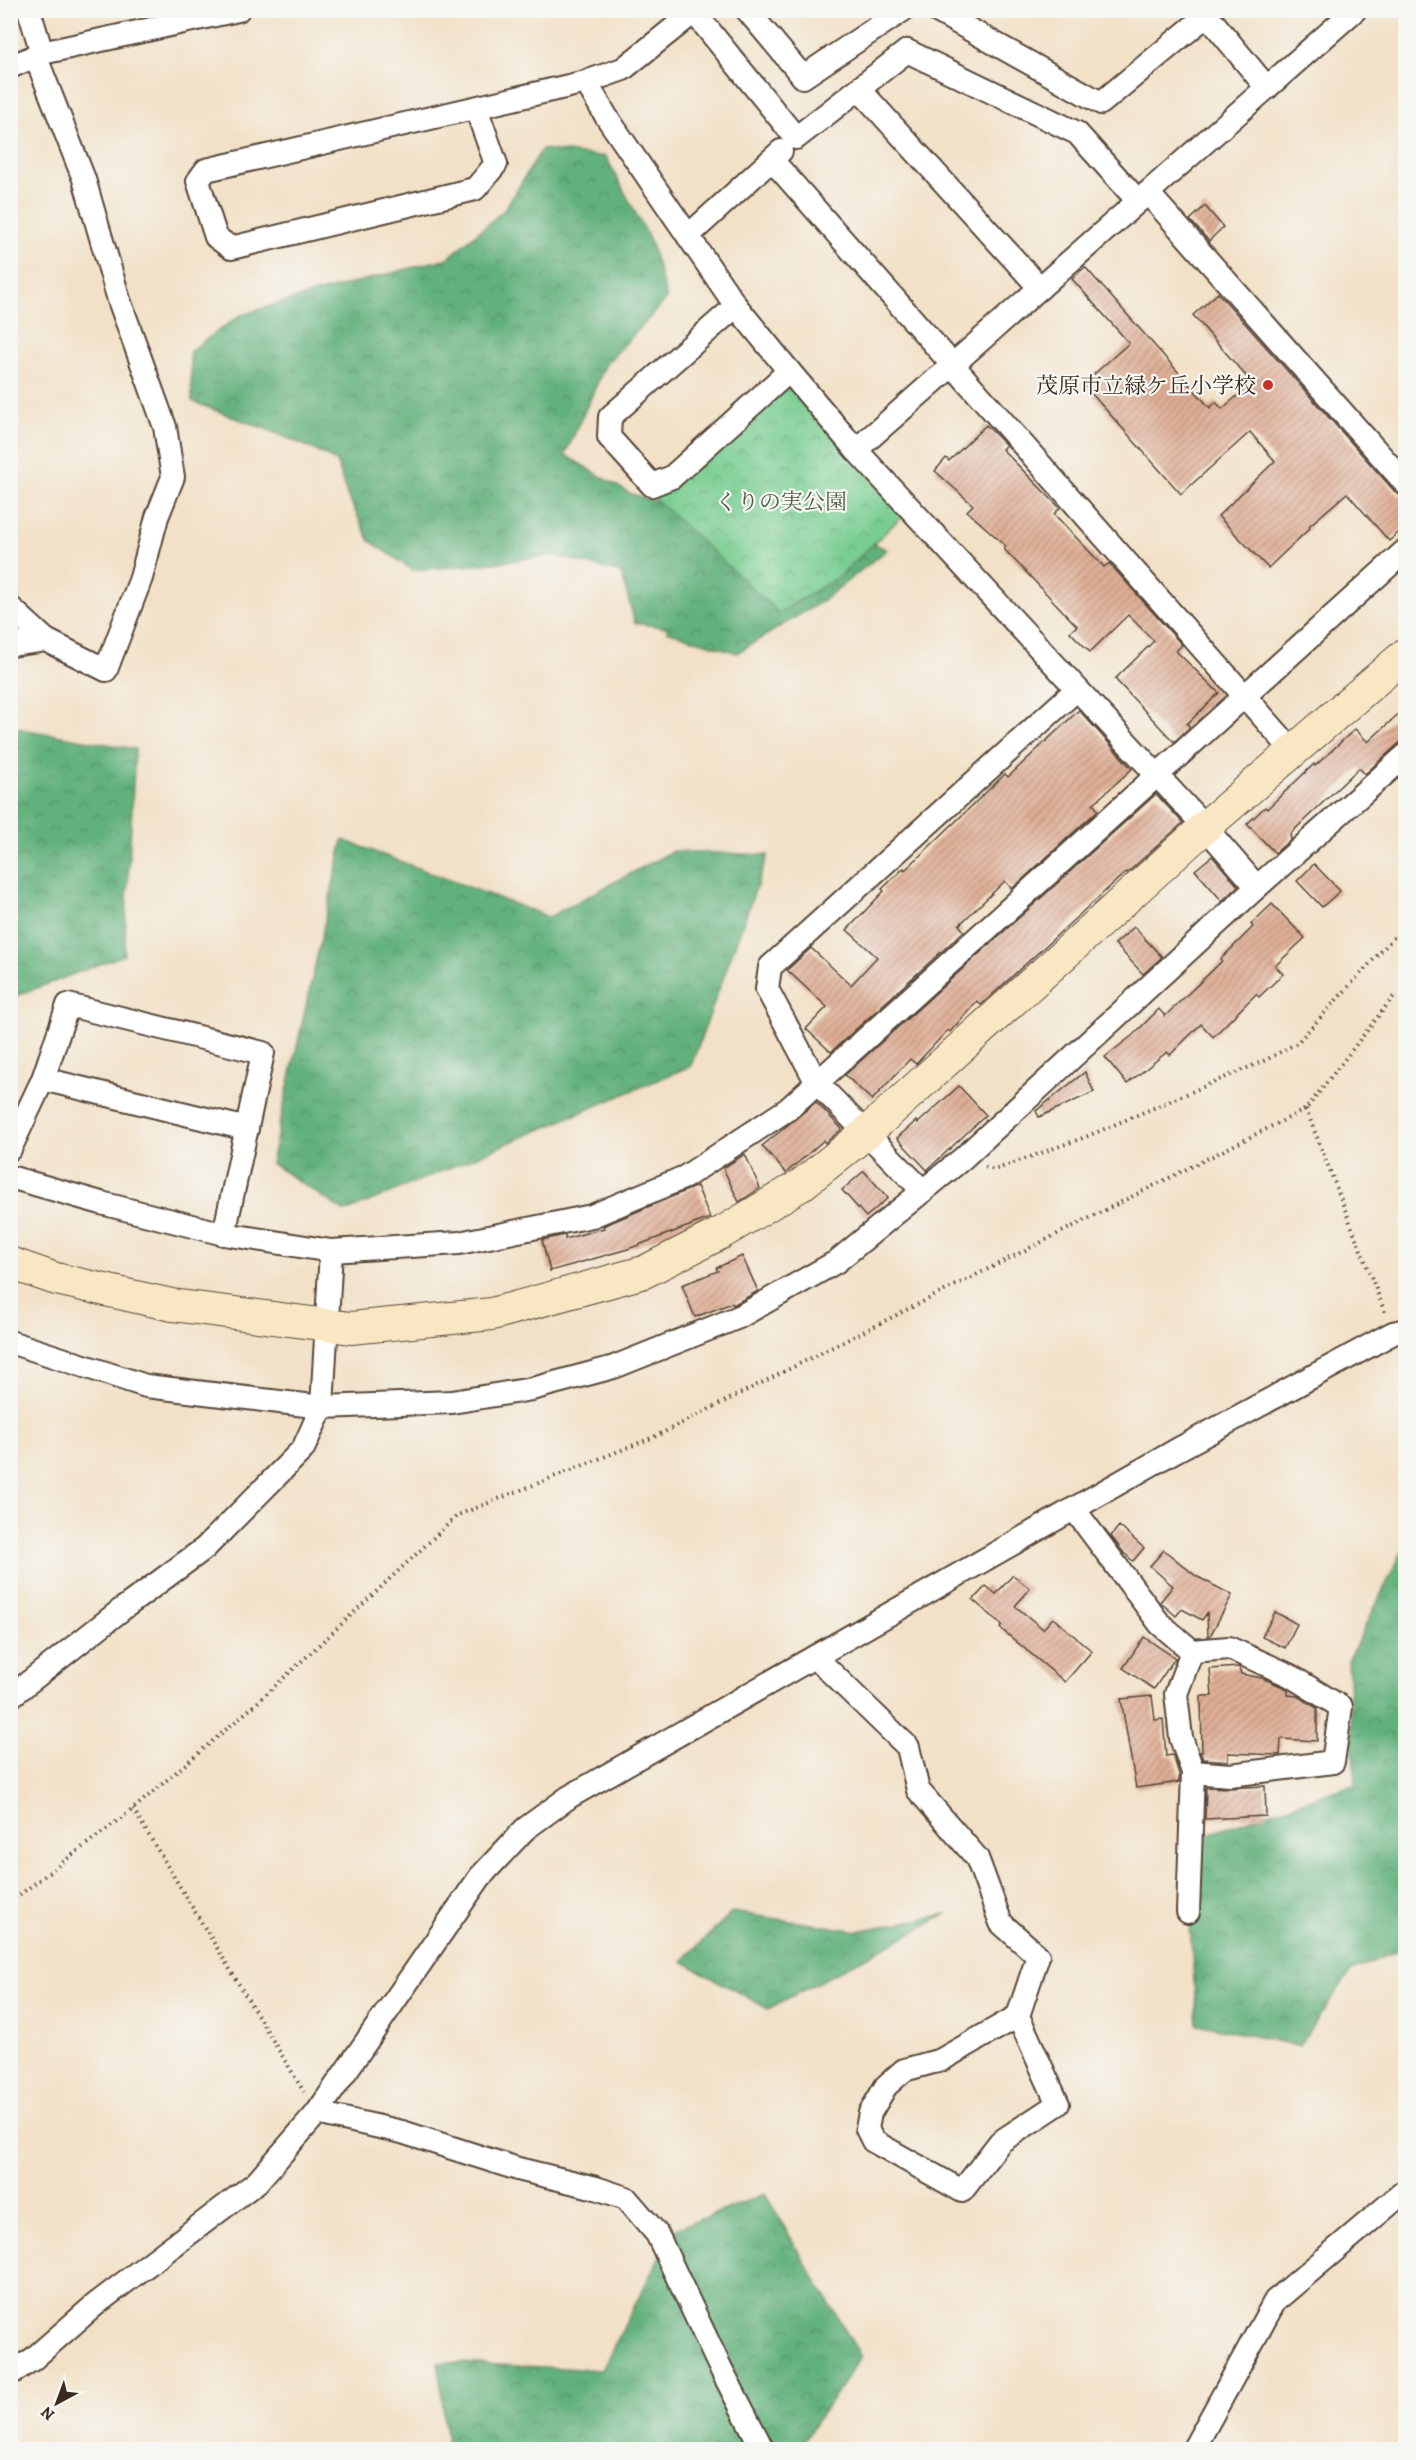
<svg xmlns="http://www.w3.org/2000/svg" width="1416" height="2460" font-family="Alegreya,'Noto Serif JP',serif">
<defs>
<pattern id="forest-crowns" width="20" height="18" patternUnits="userSpaceOnUse" patternTransform="scale(1.5)"><rect width="20" height="18" fill="#62b17c"/><path d="M2 6a3 3 0 1 1 6 0M12 15a3 3 0 1 1 6 0" fill="none" stroke="#529065"/></pattern>
<pattern id="park-crowns" width="20" height="18" patternUnits="userSpaceOnUse" patternTransform="scale(1.5)"><rect width="20" height="18" fill="#79ce92"/><path d="M2 6a3 3 0 1 1 6 0M12 15a3 3 0 1 1 6 0" fill="none" stroke="#64a777"/></pattern>
<pattern id="building-hatch" width="6" height="6" patternUnits="userSpaceOnUse" patternTransform="scale(1.5)"><rect width="6" height="6" fill="#dfaf96"/><path d="M-1 1l2-2M0 6l6-6M5 7l2-2" fill="none" stroke="#b68f7a"/></pattern>
</defs>
<rect width="100%" height="100%" fill="#f6f6f2"/>
<filter id="ink" filterUnits="userSpaceOnUse"><feTurbulence type="fractalNoise" baseFrequency=".0167" numOctaves="2"/><feDisplacementMap in="SourceGraphic" scale="12" xChannelSelector="R" yChannelSelector="G"/><feConvolveMatrix kernelMatrix="1 2 1 2 8 2 1 2 1" color-interpolation-filters="sRGB"/></filter>
<filter id="wash" filterUnits="userSpaceOnUse"><feTurbulence type="fractalNoise" baseFrequency=".008" numOctaves="4" result="noise"/><feDisplacementMap in="SourceGraphic" scale="24" xChannelSelector="R" yChannelSelector="G"/><feGaussianBlur stdDeviation="1.35" result="paint"/><feColorMatrix in="noise" values="0 0 0 0 0 0 0 0 0 0 0 0 0 0 0 0 0 1.4 0 .05"/><feComposite in="paint" operator="in"/></filter>
<g filter="url(#wash)">
<rect width="100%" height="100%" fill="#f2e1c7"/>
<g fill="url(#forest-crowns)" stroke="#4e6e4d" stroke-width="1.5">
<path d="M542 149 606 157 650 240 667 299 606 364 565 455 629 493 716 521 804 509 887 550 821 602 737 653 667 631 668 628 635 623 621 573 554 555 486 564 413 570 370 541 348 497 336 461C291 436 240 421 192 401L190 351 239 316 290 300 448 258 505 209Z"/>
<polygon points="11,727 135,749 124,955 11,998"/>
<polygon points="343,840 549,917 673,851 768,855 691,1066 345,1212 271,1163"/>
<polygon points="1405,1546 1405,1948 1351,1971 1299,2046 1197,2024 1184,1842 1355,1784 1348,1661"/>
<polygon points="732,1912 858,1931 947,1914 768,2009 682,1961"/>
<polygon points="765,2194 861,2357 798,2449 437,2450 447,2445 438,2362 602,2370 673,2230"/>
</g>
<polygon fill="url(#park-crowns)" stroke="#5a7c58" stroke-width="1.5" points="790,386 906,513 838,577 779,613 650,494"/>
<g id="blocks">
<g fill="url(#building-hatch)">
<polygon points="1205,206 1223,227 1209,241 1190,220"/>
<polygon points="1085,267 1210,408 1216,402 1222,409 1252,383 1193,315 1218,293 1396,493 1406,498 1406,526 1389,541 1347,493 1309,526 1310,528 1268,568 1218,516 1275,461 1250,432 1181,494 1083,384 1129,343 1072,279"/>
<polygon points="986,425 1006,445 1002,449 1060,508 1054,514 1104,567 1109,563 1182,645 1176,651 1219,693 1187,724 1190,727 1174,742 1115,679 1154,641 1128,615 1090,652 1070,632 1077,626 1004,549 1006,546 967,511 973,505 935,471 946,458 949,461"/>
<polygon points="1406,707 1406,737 1365,774 1359,768 1290,834 1291,839 1275,853 1247,824 1265,807 1267,809 1314,764 1315,766 1355,729 1368,742"/>
<polygon points="1079,710 1132,769 1093,804 1098,810 1012,889 1005,881 959,925 964,931 831,1052 806,1029 827,1007 787,970 811,948 851,985 877,957 847,930 884,891 882,889 904,868 905,870 1005,774 1008,777"/>
<polygon points="1156,794 1183,823 1127,873 1126,872 981,1005 977,1001 950,1032 948,1030 916,1064 910,1059 872,1100 845,1075"/>
<polygon points="1212,856 1238,886 1222,901 1195,870"/>
<polygon points="1314,864 1340,891 1322,907 1297,881"/>
<polygon points="1272,904 1305,938 1275,966 1283,974 1259,997 1256,994 1213,1037 1201,1024 1170,1055 1167,1052 1127,1084 1105,1057 1133,1035 1159,1009 1165,1016 1222,961 1221,959 1253,927 1251,924"/>
<polygon points="1134,927 1162,957 1143,974 1115,944"/>
<polygon points="1085,1072 1094,1092 1039,1117 1036,1111"/>
<polygon points="959,1086 986,1115 927,1170 897,1138 916,1121 918,1123"/>
<polygon points="816,1102 842,1129 825,1143 824,1140 786,1173 762,1146"/>
<polygon points="745,1154 760,1188 739,1202 723,1168"/>
<polygon points="864,1171 888,1198 866,1217 842,1190"/>
<polygon points="697,1186 710,1218 628,1249 550,1271 542,1240 565,1235 565,1239 604,1228 603,1226"/>
<polygon points="742,1256 758,1291 733,1305 732,1303 695,1317 682,1285 718,1271 716,1268"/>
<polygon points="1119,1526 1144,1548 1133,1561 1124,1553 1111,1536"/>
<polygon points="1164,1550 1196,1576 1232,1595 1210,1636 1208,1636 1207,1613 1202,1620 1182,1609 1176,1616 1160,1602 1173,1586 1150,1566"/>
<polygon points="1013,1575 1030,1589 1015,1606 1043,1629 1053,1618 1092,1651 1065,1682 1000,1628 1002,1625 973,1600 986,1586 996,1594"/>
<polygon points="1275,1612 1297,1624 1285,1648 1262,1637"/>
<polygon points="1144,1637 1175,1658 1154,1689 1123,1668"/>
<polygon points="1239,1667 1241,1674 1262,1678 1283,1687 1288,1690 1288,1695 1297,1696 1317,1708 1317,1741 1281,1739 1280,1755 1228,1753 1228,1761 1203,1759 1200,1752 1202,1752 1201,1696 1212,1696 1210,1669"/>
<polygon points="1152,1696 1155,1720 1163,1719 1166,1756 1173,1755 1179,1774 1179,1782 1136,1788 1121,1699"/>
<polygon points="1265,1786 1266,1816 1205,1819 1206,1787 1229,1788"/>
</g>
</g>
</g>
<g filter="url(#ink)">
<use href="#blocks" fill-opacity="0" stroke="#564537" stroke-width="1.5"/>
<g fill="none" stroke-linecap="round" stroke-linejoin="round">
<g stroke="#564537" stroke-width="26">
<g id="street">
<polyline points="29,10 42,53"/>
<polyline points="747,10 803,77 903,10"/>
<polyline points="935,10 1101,103 1207,15"/>
<polyline points="1203,10 1267,88"/>
<polyline points="10,67 42,53 238,10"/>
<polyline points="859,89 1040,288"/>
<polyline points="476,108 496,164 475,189 231,248 216,237 198,181 206,170 586,82 623,69 694,12 796,138 907,51 1077,133 1138,201"/>
<polyline points="772,160 1293,751"/>
<polyline points="1148,193 1406,484"/>
<polyline points="688,236 781,151"/>
<polyline points="736,306 610,417 609,437 652,485 672,477 789,371"/>
<polyline points="856,450 1355,10"/>
<polyline points="10,607 46,640 106,670 141,578 157,517 173,477 165,427 119,300 84,179 35,55"/>
<polyline points="10,645 46,640"/>
<polyline points="1257,887 1406,755"/>
<polyline points="43,1079 247,1129"/>
<polyline points="10,1149 43,1079 68,1005 263,1053 224,1234"/>
<polyline points="10,1177 101,1203 224,1234 331,1251 459,1243 592,1216 685,1177 788,1109 1406,550"/>
<polyline points="923,1191 817,1083 767,989 770,967 1077,689"/>
<polyline points="10,1342 146,1386 322,1407 452,1402 532,1389 614,1367 739,1317 836,1262 962,1159 1257,887 1205,827 856,450 789,371 736,306 606,116 586,82"/>
<polyline points="1074,1509 1160,1624 1192,1651 1229,1648 1289,1675 1341,1707 1333,1762 1230,1775 1193,1772"/>
<polyline points="815,1657 908,1747 918,1790 977,1858 1001,1923 1038,1956 1018,2016 1058,2104 1000,2142 962,2191 873,2141 867,2129 870,2113 886,2086 904,2070 941,2060 1018,2016"/>
<polyline points="10,1697 121,1610 205,1548 303,1449 322,1407 331,1251"/>
<polyline points="1188,1912 1193,1772 1181,1738 1176,1694 1192,1651"/>
<polyline points="317,2113 402,2132 518,2169 596,2188 626,2198 657,2234 718,2363 763,2450"/>
<polyline points="10,2374 33,2359 96,2304 257,2182 317,2113 480,1877 525,1829 569,1797 1175,1451 1393,1333 1406,1330"/>
<polyline points="1193,2450 1275,2301 1406,2190"/>
</g>
</g>
<g stroke="#564537" stroke-width="34">
<polyline id="secondary" points="10,1263 56,1279 172,1305 351,1328 492,1314 644,1272 723,1232 801,1185 865,1134 1205,827 1406,654"/>
</g>
<g stroke="#564537" stroke-width="4" stroke-dasharray="1.5 4.5" stroke-linecap="butt">
<polyline points="1396,935 1406,941"/>
<polyline points="1306,1109 1386,1315"/>
<polyline points="985,1167 994,1170 1088,1136 1266,1060 1297,1043 1396,935 1406,920"/>
<polyline points="133,1809 304,2092"/>
<polyline points="10,1902 133,1809 257,1703 458,1515 654,1437 1306,1109 1394,996"/>
</g>
<use href="#street" stroke="#fff" stroke-width="22"/>
<use href="#secondary" stroke="#f9e7c3" stroke-width="32"/>
</g>
</g>
<circle fill="#c8321e" stroke="#f6f6f2" stroke-width="2" cx="1268" cy="385" r="6"/>
<g text-anchor="middle" stroke-width="4.5" stroke-linejoin="round" paint-order="stroke">
<g font-size="22" fill="#3b2a1e" stroke="#f6f6f2" text-anchor="end">
<text x="1256" y="393">茂原市立緑ケ丘小学校</text>
</g>
<g font-size="22" fill="#4e5b41" stroke="#f6f6f2">
<text x="781" y="509">くりの実公園</text>
</g>
</g>
<rect width="1416" height="2460" fill="none" stroke="#f6f6f2" stroke-width="36"/>
<g transform="translate(57 2403) rotate(221)" stroke="#f6f6f2" stroke-width="4.5" paint-order="stroke">
<path d="M0-4.5L10 22L0 15L-10 22Z" fill="#3b2a1e"/>
<text y="-9" font-size="16" font-weight="bold" text-anchor="middle" fill="#3b2a1e">N</text>
</g>
</svg>
